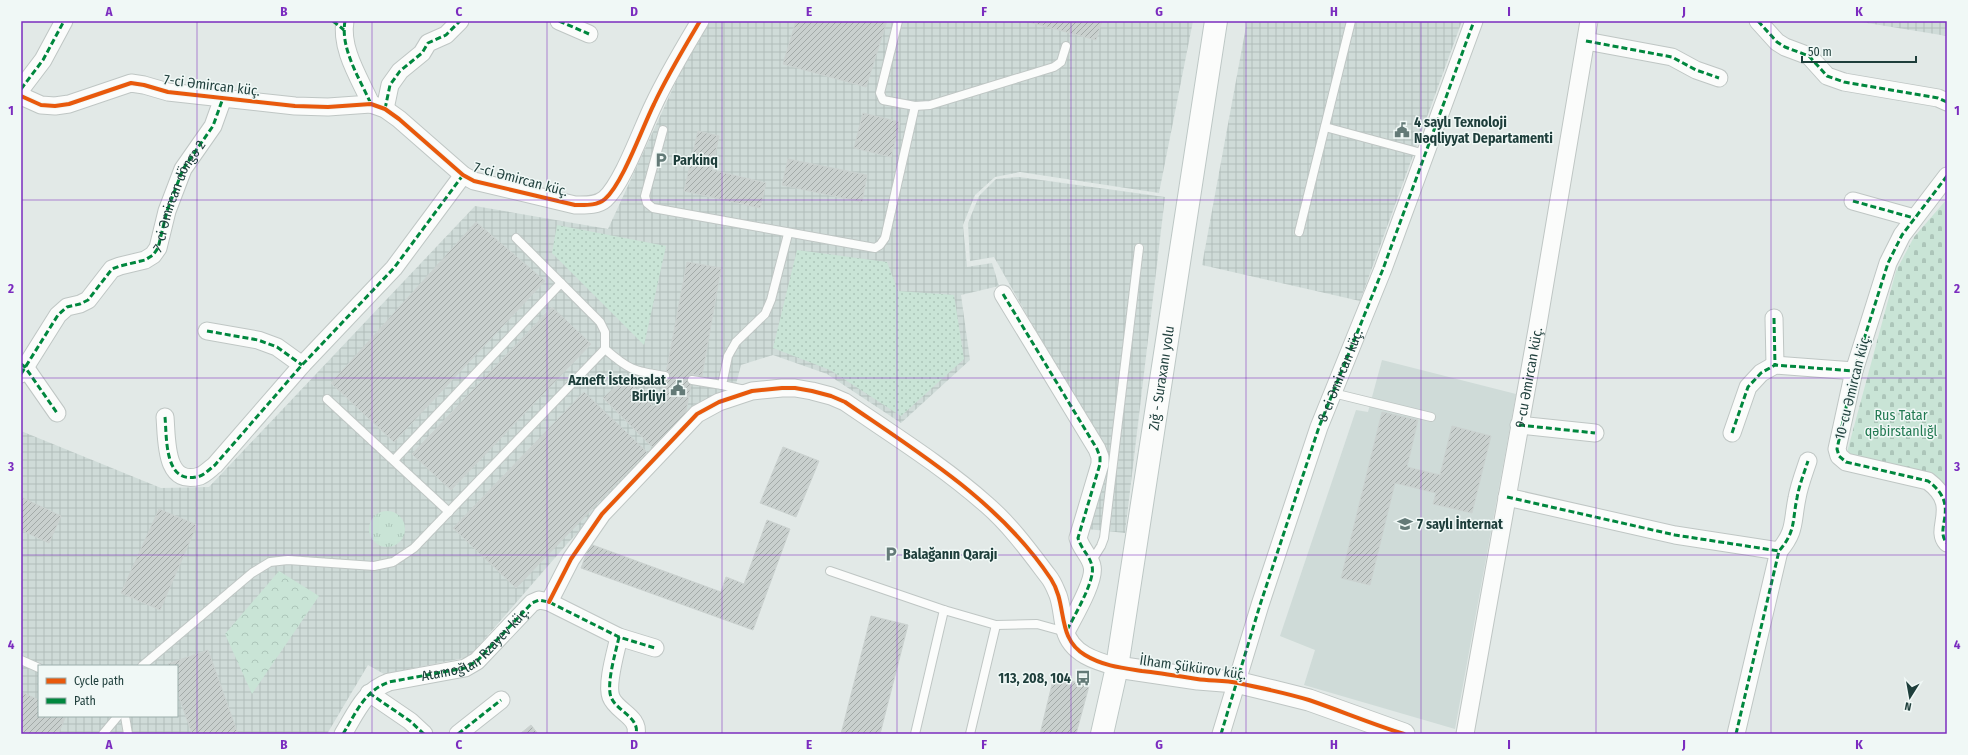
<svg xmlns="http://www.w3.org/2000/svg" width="1968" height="755" font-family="'Fira Sans Condensed',sans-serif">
<defs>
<pattern id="industrial-grid" width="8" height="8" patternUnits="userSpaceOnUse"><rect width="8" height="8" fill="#cfdbd8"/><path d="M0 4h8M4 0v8" fill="none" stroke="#b1bdba"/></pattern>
<pattern id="grass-tufts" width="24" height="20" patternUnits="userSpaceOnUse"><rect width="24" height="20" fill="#c9e4d6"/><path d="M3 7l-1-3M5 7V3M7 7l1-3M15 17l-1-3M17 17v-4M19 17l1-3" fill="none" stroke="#acc5b9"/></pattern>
<pattern id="forest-crowns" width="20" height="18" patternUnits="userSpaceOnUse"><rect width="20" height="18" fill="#c9e4d6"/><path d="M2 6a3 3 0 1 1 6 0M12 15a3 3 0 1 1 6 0" fill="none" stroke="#acc5b9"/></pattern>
<pattern id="cemetery-stones" width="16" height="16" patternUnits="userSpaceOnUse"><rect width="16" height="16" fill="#c9e4d6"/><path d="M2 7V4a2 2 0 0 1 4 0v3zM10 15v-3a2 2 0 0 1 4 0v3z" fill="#acc5b9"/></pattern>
<pattern id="park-dots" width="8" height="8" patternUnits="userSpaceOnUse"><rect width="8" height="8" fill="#c9e4d6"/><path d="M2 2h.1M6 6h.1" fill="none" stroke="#acc5b9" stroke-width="1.8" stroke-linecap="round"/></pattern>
<pattern id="building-hatch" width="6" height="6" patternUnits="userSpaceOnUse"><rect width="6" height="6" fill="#c9d0ce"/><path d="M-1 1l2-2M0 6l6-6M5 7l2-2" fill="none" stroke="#a3aaa8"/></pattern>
</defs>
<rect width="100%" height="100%" fill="#e2e9e7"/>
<polygon fill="#cfdbd8" points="1382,360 1516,394 1455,729 1304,685 1315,650 1280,636 1356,410 1368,412"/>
<g fill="url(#industrial-grid)" fill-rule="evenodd">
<path d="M710 21H1193L1159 193 1020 172 995 177 975 195 963 225 967 267 992 263 999 286 961 295 970 360 901 423 827 374 773 355 741 365 734 392 705 399 567 544 469 657 384 674 368 665 327 734H21V431L161 488 209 487 475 206 608 229 679 75ZM39 666H177V716H39Z"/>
<polygon points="1247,21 1462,21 1360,301 1202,265"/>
<polygon points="1855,21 1947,21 1947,36"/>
<polygon points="1019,177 1165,197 1125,533 1087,529 1109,459 994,257 970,261 968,223 979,196 996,179"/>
</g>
<circle fill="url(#grass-tufts)" cx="387" cy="529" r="18"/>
<polygon fill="url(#forest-crowns)" points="279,571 319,596 252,694 225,634"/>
<polygon fill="url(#cemetery-stones)" points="1947,199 1947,487 1928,477 1846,456 1896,271 1914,237"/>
<g fill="url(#park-dots)">
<polygon points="557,225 666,246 644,345 552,253"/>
<polygon points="797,250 887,262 898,291 954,295 964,359 901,416 830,370 773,348"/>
</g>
<g fill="url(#building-hatch)" stroke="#cbd2d0">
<polygon points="796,21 887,21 866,87 783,64"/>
<polygon points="1025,21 1102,21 1096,40"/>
<polygon points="863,113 900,122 891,157 854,148"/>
<polygon points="698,131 719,136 712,170 766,183 760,208 684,191"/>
<polygon points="788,159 867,175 862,202 782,185"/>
<polygon points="476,222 545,281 394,442 331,383"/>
<polygon points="687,262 721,268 702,376 693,374 685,417 654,449 603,398 625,378 654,407 661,400"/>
<polygon points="552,307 591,344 451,490 412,454"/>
<polygon points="584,392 647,452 516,588 453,528"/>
<polygon points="1382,412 1418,420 1407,467 1440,475 1452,426 1491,436 1472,513 1433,504 1436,493 1395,483 1370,585 1341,578"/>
<polygon points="783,447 819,461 796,517 760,503"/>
<polygon points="21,497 61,516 49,543 21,530"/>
<polygon points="159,509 197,525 160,610 121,593"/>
<polygon points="767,520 790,529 753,630 581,568 590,544 721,592 726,577 744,584"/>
<polygon points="871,616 908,625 880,734 841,734"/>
<polygon points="208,650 238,734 192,734 177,691 177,666 168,666 168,664"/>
<polygon points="1054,676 1089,686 1076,734 1040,734"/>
<polygon points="21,692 39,700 39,716 66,716 58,734 21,734"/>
<polygon points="531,725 538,734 520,734"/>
</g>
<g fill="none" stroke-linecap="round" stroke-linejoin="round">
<g stroke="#bfc6c4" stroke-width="10">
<g id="service">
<polyline points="898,21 880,93 883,100 915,106 930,105 1054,67 1061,62 1066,46"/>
<polyline points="1325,127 1425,154"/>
<polyline points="663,130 645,196 647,203 653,208 875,248 880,245 885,238 915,106"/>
<polyline points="1299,232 1351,21"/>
<polyline points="516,238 600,322 605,332 605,349"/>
<polyline points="692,380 722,385"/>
<polyline points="745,390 722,385 728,356 736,342 765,314 771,300 788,234"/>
<polyline points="1333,393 1431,417"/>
<polyline points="327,399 449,512"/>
<polyline points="394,460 561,283"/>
<polyline points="1091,562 1101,546 1104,538 1139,248"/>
<polyline points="830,571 944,610 996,625 1037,624 1066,632"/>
<polyline points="21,660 39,668"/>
<path d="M142 666 252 573 270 562 288 560 374 566 393 562 414 548 605 349C629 370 633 371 665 376"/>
<polyline points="125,716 128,734"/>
<polyline points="103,734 118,716"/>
<polyline points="915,734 944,610"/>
<polyline points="970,734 996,625"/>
</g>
</g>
<g stroke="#bfc6c4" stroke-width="19">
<g id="minor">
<path d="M345 21C340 49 360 79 371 104"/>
<polyline points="559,21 589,34"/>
<polyline points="1758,21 1777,42 1785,47 1809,56 1827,76 1844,82 1938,98 1947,102"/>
<polyline points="1586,41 1672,57 1696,70 1719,78"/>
<polyline points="21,89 43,60 64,21"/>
<path d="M21 96 41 105 55 106 69 104 131 83 144 85 168 92 295 106 328 107 371 104 385 109 399 119 463 175 474 181 575 205C585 205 597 206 605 199 623 183 642 128 654 104 667 76 684 48 700 21"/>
<polyline points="385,109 390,85 400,71 422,53 428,43 446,35 460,21"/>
<path d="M1947 176 1902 235 1888 263 1854 371 1837 449 1839 456 1846 462 1928 481C1962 506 1933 528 1947 543"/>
<polyline points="1853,201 1914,218"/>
<path d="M1003 294 1097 449 1100 457V464L1078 538C1081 549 1090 556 1092 566 1096 580 1073 618 1066 632"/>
<polyline points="1774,318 1775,365"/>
<polyline points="207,331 258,340 277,347 302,365"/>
<polyline points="21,364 25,367 57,413"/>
<path id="s1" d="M21 374 58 315 67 307 80 304 88 300 112 269 120 266 145 260 153 255 158 248 167 211 183 169 213 126 223 98"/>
<path d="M165 417C167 439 164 487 200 476 205 474 211 468 215 465L302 365 394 268 463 175"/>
<polyline points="1519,425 1595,433"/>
<polyline points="1732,433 1748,387 1761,373 1775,365 1854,371"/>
<polyline points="1507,497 1675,535 1779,551"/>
<path d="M549 602 571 559 602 514 697 414 719 402 752 391 782 388H795L812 391 831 396 845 402C893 435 943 466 987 505 1011 526 1029 551 1048 576 1053 582 1055 588 1058 595 1062 606 1062 618 1065 630 1071 654 1096 661 1117 667"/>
<path d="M619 637C616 651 606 684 611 697 616 711 640 717 636 734"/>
<polyline points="369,693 410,721 424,734"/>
<path d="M343 734C356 713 364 691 389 682L465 668 477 661 532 603 539 600 549 602 619 637 655 648"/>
<polyline points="458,734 501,700"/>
<path id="s2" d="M1221 734 1260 605 1319 427 1383 269 1474 21"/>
<path id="s3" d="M1465 734 1538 324 1589 21"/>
<path d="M1736 734 1779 551C1796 531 1792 522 1797 498 1799 486 1804 473 1808 461"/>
</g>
</g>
<g stroke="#bfc6c4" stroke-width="23">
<polyline id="tertiary" points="1117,667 1198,679 1236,682 1273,691 1309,700 1404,734"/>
</g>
<g stroke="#bdc7c5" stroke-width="24">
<g id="secondary">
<path id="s4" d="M1102 734 1117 667 1216 21"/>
</g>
</g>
<use href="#service" stroke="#fbfcfb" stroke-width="8"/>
<use href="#minor" stroke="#fbfcfb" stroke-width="17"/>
<use href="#tertiary" stroke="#fbfcfb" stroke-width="21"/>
<use href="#secondary" stroke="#fbfcfb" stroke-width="22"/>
<g stroke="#00873e" stroke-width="3" stroke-dasharray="6 3" stroke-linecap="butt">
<polyline points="333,21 344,30"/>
<path d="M345 21C340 49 360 79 371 104"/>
<polyline points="559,21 589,34"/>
<polyline points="1758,21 1777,42 1785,47 1809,56 1827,76 1844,82 1938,98 1947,102"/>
<polyline points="1586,41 1672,57 1696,70 1719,78"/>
<polyline points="21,89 43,60 64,21"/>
<polyline points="385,109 390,85 400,71 422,53 428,43 446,35 460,21"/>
<path d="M1947 176 1902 235 1888 263 1854 371 1837 449 1839 456 1846 462 1928 481C1962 506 1933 528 1947 543"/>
<polyline points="1853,201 1914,218"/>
<path d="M1003 294 1097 449 1100 457V464L1078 538C1081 549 1090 556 1092 566 1096 580 1073 618 1066 632"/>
<polyline points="1774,318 1775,365"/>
<polyline points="207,331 258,340 277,347 302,365"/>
<polyline points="21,364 25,367 57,413"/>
<polyline points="21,374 58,315 67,307 80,304 88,300 112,269 120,266 145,260 153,255 158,248 167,211 183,169 213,126 223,98"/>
<path d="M165 417C167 439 164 487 200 476 205 474 211 468 215 465L302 365 394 268 463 175"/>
<polyline points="1519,425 1595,433"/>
<polyline points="1732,433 1748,387 1761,373 1775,365 1854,371"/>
<polyline points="1507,497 1675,535 1779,551"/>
<path d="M619 637C616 651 606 684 611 697 616 711 640 717 636 734"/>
<polyline points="369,693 410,721 424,734"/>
<path id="s5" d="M343 734C356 713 364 691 389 682L465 668 477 661 532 603 539 600 549 602 619 637 655 648"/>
<polyline points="458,734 501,700"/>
<polyline points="1221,734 1260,605 1319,427 1383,269 1474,21"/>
<path d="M1736 734 1779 551C1796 531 1792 522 1797 498 1799 486 1804 473 1808 461"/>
</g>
<g stroke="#f0f8f6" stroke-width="6">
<g id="cycleway">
<path d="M21 96 41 105 55 106 69 104 131 83 144 85 168 92 295 106 328 107 371 104 385 109 399 119 463 175 474 181 575 205C585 205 597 206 605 199 623 183 642 128 654 104 667 76 684 48 700 21"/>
<path d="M549 602 571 559 602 514 697 414 719 402 752 391 782 388H795L812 391 831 396 845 402C919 453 1000 502 1051 579 1068 605 1056 638 1085 655 1103 666 1122 668 1142 671 1160 673 1178 676 1197 679 1210 681 1225 680 1238 683 1262 688 1286 693 1309 700 1341 711 1372 724 1404 734"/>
</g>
</g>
<use href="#cycleway" stroke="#e8590c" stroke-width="4"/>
</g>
<path fill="none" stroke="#7b2cbf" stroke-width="1" stroke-opacity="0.55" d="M197 21V734M372 21V734M547 21V734M722 21V734M897 21V734M1071 21V734M1246 21V734M1421 21V734M1596 21V734M1771 21V734M21 200H1947M21 378H1947M21 555H1947"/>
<defs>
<g id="civic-bare" transform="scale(1.2)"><path d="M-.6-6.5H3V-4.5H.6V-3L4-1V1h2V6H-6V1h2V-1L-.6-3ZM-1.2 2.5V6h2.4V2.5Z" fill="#637a77" stroke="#f0f8f6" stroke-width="2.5" paint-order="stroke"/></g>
<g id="parking-bare" transform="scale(1.2)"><path d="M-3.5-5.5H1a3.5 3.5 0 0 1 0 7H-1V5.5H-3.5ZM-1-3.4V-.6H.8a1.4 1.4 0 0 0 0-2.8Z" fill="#637a77" stroke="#f0f8f6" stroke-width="2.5" paint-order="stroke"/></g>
<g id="school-bare" transform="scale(1.2)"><path d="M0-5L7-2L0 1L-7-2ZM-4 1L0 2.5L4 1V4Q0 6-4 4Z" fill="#637a77" stroke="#f0f8f6" stroke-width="2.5" paint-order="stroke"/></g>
<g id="bus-bare" transform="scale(1.2)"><path d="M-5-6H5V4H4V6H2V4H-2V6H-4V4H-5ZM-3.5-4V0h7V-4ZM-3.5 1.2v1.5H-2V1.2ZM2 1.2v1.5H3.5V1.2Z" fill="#637a77" stroke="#f0f8f6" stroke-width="2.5" paint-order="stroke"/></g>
</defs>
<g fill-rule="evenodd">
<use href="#civic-bare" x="1402" y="130"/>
<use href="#parking-bare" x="661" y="160"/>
<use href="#civic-bare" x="678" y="388"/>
<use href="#school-bare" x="1405" y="524"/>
<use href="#parking-bare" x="891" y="554"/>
<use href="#bus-bare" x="1083" y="678"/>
</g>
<g text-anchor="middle" stroke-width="3" stroke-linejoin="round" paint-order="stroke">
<g font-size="14" fill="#1e3e3b" stroke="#f0f8f6">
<text transform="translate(212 85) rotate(7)" y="5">7-ci Əmircan küç.</text>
<text transform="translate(521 179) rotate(15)" y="5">7-ci Əmircan küç.</text>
<text dy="5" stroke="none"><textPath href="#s1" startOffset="252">7-ci Əmircan döngə 2</textPath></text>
<text dy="5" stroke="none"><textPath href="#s2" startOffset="378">8-ci Əmircan küç.</textPath></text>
<text dy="5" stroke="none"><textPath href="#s4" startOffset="361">Zığ - Suraxanı yolu</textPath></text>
<text dy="5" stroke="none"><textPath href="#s3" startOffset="362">9-cu Əmircan küç.</textPath></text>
<text transform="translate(1852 387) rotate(-76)" y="5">10-cu Əmircan küç.</text>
<text dy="5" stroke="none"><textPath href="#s5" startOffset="169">Atamoğlan Rzayev küç.</textPath></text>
<text transform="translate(1193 667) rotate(8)" y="5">İlham Şükürov küç.</text>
</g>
<g font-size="14" font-weight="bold" fill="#1e3e3b" stroke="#f0f8f6" text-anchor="start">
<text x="1414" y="127">4 saylı Texnoloji<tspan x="1414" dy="16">Nəqliyyat Departamenti</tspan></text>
<text x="673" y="165">Parkinq</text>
<text x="666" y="385" text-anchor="end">Azneft İstehsalat<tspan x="666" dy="16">Birliyi</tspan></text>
<text x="1417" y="529">7 saylı İnternat</text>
<text x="903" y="559">Balağanın Qarajı</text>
<text x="1071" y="683" text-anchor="end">113, 208, 104</text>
</g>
<g font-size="14" fill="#237a53" stroke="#f0f8f6">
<text x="1901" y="420">Rus Tatar<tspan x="1901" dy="16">qəbirstanlığl</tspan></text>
</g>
</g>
<rect width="1968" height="755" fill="none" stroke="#f0f8f6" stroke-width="44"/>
<rect x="38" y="665" width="140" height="52" fill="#f0f8f6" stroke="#9caeab"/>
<rect x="46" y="678" width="20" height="6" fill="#e8590c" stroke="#9caeab"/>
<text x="74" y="685" font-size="12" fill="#1e3e3b">Cycle path</text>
<rect x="46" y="698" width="20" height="6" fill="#00873e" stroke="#9caeab"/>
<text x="74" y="705" font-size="12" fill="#1e3e3b">Path</text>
<g transform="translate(1910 697) rotate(191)" stroke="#f0f8f6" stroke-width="3" paint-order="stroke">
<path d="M0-3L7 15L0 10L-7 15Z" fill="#1e3e3b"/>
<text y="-6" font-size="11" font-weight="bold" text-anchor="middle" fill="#1e3e3b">N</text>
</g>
<path d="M1802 56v6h114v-6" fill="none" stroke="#1e3e3b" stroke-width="2"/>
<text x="1808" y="56" font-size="12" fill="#1e3e3b" stroke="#f0f8f6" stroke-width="3" paint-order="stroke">50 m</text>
<rect x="22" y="22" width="1924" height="711" fill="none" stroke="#7b2cbf" stroke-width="1.5"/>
<g font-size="13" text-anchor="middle" font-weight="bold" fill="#7b2cbf">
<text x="109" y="16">A</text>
<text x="284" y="16">B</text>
<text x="459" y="16">C</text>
<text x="634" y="16">D</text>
<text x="809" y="16">E</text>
<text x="984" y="16">F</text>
<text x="1159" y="16">G</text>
<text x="1334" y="16">H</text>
<text x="1509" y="16">I</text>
<text x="1684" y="16">J</text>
<text x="1859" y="16">K</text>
<text x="11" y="115">1</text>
<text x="1957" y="115">1</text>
<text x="11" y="293">2</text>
<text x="1957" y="293">2</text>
<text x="11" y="471">3</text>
<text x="1957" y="471">3</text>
<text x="11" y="649">4</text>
<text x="1957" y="649">4</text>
<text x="109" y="749">A</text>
<text x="284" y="749">B</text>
<text x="459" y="749">C</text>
<text x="634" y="749">D</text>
<text x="809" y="749">E</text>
<text x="984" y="749">F</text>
<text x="1159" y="749">G</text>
<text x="1334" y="749">H</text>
<text x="1509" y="749">I</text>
<text x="1684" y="749">J</text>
<text x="1859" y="749">K</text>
</g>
</svg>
